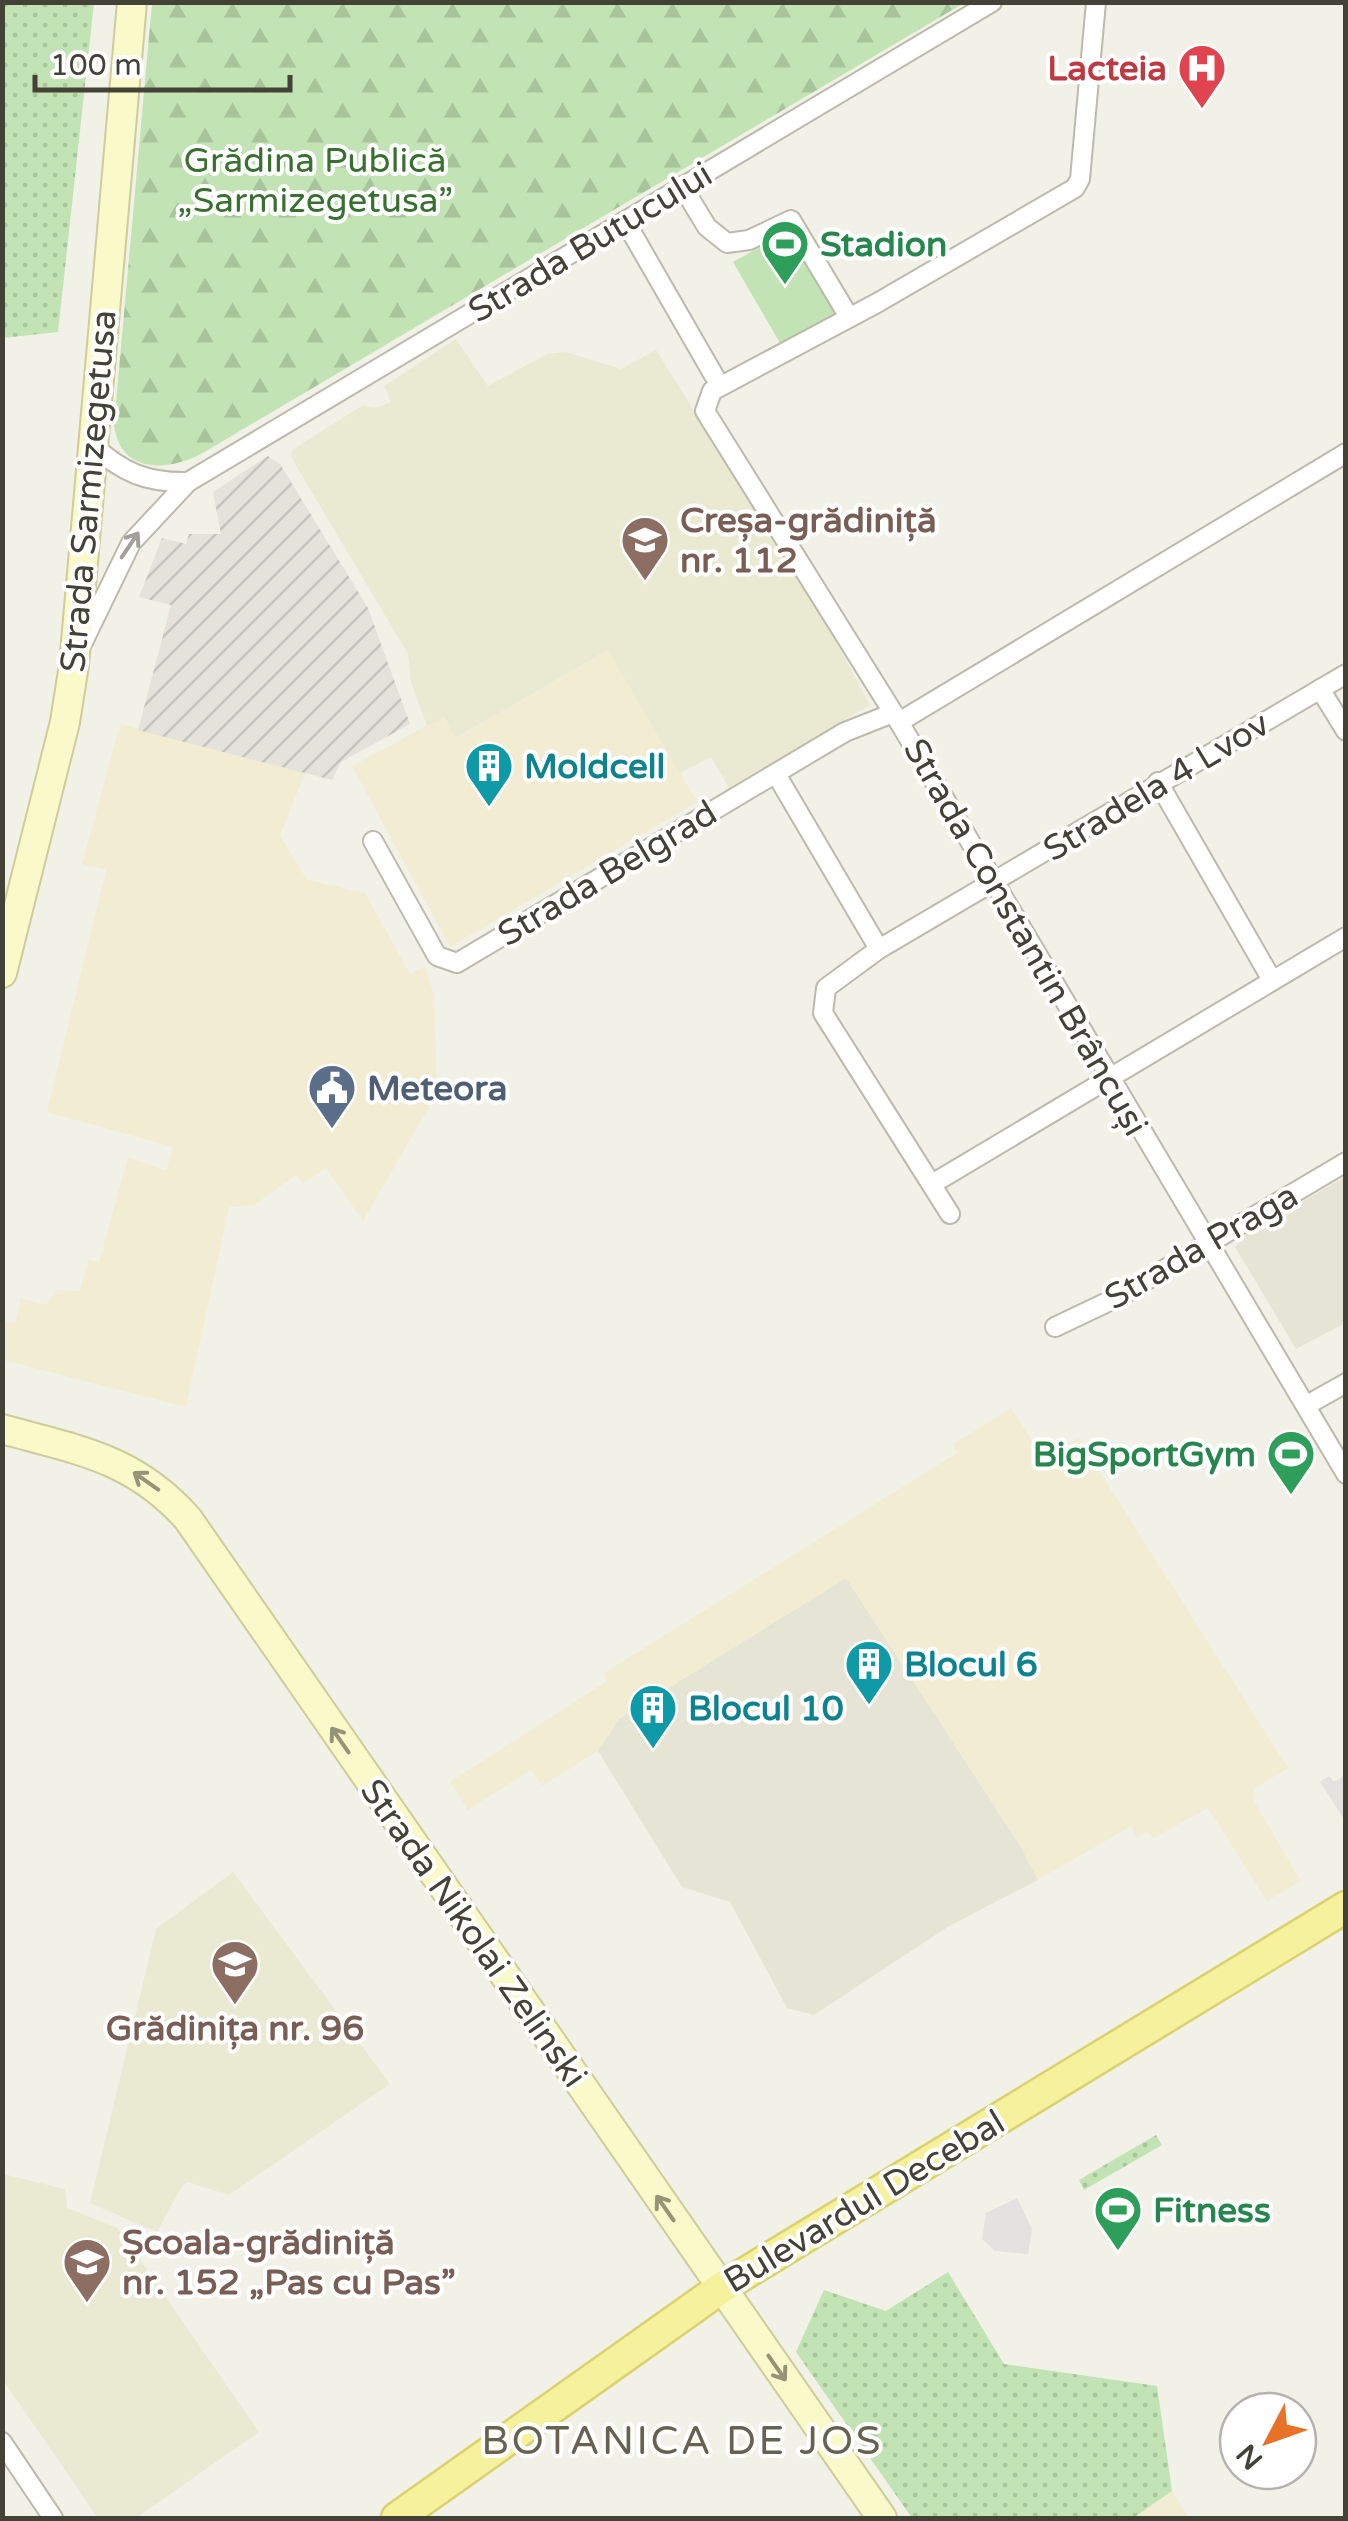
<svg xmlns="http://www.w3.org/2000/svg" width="1348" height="2521" font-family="'Varela Round',sans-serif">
<defs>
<pattern id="industrial-furrows" width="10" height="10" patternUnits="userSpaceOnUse" patternTransform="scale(2.5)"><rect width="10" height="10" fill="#e4e2db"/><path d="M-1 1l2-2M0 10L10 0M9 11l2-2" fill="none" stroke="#c5c3bd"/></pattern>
<pattern id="green-dots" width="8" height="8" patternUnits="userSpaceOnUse" patternTransform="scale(2.5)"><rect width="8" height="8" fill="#c2e3b3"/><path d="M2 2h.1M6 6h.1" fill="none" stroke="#a8c49b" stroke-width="1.8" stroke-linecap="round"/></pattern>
<pattern id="forest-firs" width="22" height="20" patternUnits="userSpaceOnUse" patternTransform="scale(2.5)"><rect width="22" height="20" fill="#c2e3b3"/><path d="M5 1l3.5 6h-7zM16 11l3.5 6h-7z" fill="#a8c49b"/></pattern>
</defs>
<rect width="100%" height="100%" fill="#f2f1e7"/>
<g fill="#e5e4d5">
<polygon points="1345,1177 1345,1323 1296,1349 1235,1247 1246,1234"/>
<polygon points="846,1578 1021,1847 1038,1880 949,1926 814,2015 787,2008 730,1902 682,1887 598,1751 620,1718"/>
</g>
<g fill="#f2ecd3">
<polygon points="609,650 697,802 450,947 352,766 443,717 457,738"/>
<polygon points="120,724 305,773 280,835 307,880 365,893 410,974 425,966 434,996 437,1093 363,1221 326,1168 303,1184 296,1175 253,1206 229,1207 186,1407 3,1360 2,1320 15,1323 21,1298 46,1305 56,1290 80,1291 88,1260 99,1262 128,1157 166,1171 173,1147 47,1112 106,870 82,864"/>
<polygon points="1011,1408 1044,1459 1078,1438 1288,1768 1254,1789 1255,1803 1301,1881 1267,1901 1208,1808 1154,1838 1146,1832 1137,1838 1131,1826 1038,1880 1021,1847 846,1578 620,1718 598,1751 542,1786 531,1770 468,1810 450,1782 607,1681 604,1673 957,1453 953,1444"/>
<polygon points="1172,2491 1189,2518 1133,2518"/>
</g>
<polygon fill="url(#industrial-furrows)" points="268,456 280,464 368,608 410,724 341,762 332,780 138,730 171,605 139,597 162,538 186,544 189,534 221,534 213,492"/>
<g fill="#eae9d2">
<polygon points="456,339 488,386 547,354 566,352 621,369 656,350 817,607 870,705 729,788 711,757 680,773 608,650 456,738 444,717 427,726 411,682 408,654 291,457 292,450 363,405 375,408 391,402 384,386"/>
<polygon points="233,1872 390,2084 229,2195 188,2182 182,2186 157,2232 90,2203 156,1929"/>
<polygon points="3,2174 65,2189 67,2208 118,2228 259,2432 136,2518 98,2518 3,2380"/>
</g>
<g fill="url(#green-dots)">
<polygon points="2,3 94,3 58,332 3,338"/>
<polygon points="1156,2135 1162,2145 1084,2190 1079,2180"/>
<polygon points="948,2272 1004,2364 1157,2386 1172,2491 1133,2518 912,2518 796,2352 824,2290 886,2311"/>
</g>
<path fill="url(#forest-firs)" d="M152 3V2L964 3 201 454C166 472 120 473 114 425Z"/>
<polygon fill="#c2e3b3" points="790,230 838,312 780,343 733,262"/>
<g fill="#e3e2de">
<polygon points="1345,1775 1345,1821 1320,1782 1329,1776 1334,1782"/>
<polygon points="1017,2198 1032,2229 1028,2254 995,2251 982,2239 986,2213"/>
</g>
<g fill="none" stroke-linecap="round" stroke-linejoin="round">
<g stroke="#bcbaaa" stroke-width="22">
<g id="street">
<polyline points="1096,2 1080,179 1075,188 877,303 712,391 705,411 899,722 1346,1474"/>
<polyline points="682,186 707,227 727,243 749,240 791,220 849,317"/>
<polyline points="625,221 720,386"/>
<path d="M93 445C122 473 148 483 188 482"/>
<polyline points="83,642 131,543 188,482 992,2"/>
<polyline points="1320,689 1346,731"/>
<polyline points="899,722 1346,453"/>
<polyline points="776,774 879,949"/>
<polyline points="1158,782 1272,980"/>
<polyline points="373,841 437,956 457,963 845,732 893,713"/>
<polyline points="932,1184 1346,937"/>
<polyline points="950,1214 823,1013 826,988 879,949 1346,674"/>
<polyline points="1055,1327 1118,1297 1346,1162"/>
<polyline points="1307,1405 1346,1383"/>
<polyline points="2,2442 53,2518"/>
</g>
</g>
<g stroke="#cecc9a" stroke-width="32">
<g id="secondary">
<polyline points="2,973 65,722 74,665 132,2"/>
<path d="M2 1429C78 1450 134 1458 188 1519L882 2518"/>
</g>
</g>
<g stroke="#d9d26e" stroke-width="35">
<polyline id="primary" points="397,2518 721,2288 1346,1907"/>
</g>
<use href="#street" stroke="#fff" stroke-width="18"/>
<use href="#secondary" stroke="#faf9c9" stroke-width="28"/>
<use href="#primary" stroke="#f5f19c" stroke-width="30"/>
</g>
<defs><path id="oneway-shaft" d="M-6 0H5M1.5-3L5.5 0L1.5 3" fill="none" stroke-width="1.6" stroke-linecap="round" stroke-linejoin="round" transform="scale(2.5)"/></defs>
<use stroke="#a2a09a" href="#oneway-shaft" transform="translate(130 545) rotate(-56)"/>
<g stroke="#969478">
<use href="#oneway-shaft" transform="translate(146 1481) rotate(-145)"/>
<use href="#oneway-shaft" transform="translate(340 1740) rotate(-125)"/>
<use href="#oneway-shaft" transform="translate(665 2208) rotate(-125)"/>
<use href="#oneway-shaft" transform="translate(777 2368) rotate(55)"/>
</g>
<defs>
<g id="hospital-pin" transform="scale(2.5)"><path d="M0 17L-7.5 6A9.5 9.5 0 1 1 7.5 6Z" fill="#e0444e" stroke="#fff"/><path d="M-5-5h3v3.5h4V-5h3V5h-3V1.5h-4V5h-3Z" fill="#fff"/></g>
<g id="stadium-pin" transform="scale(2.5)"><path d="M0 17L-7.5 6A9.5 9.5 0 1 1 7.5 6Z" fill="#2e9e5b" stroke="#fff"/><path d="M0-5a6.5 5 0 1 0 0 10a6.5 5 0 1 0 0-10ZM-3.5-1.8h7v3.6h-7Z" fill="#fff"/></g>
<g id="school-pin" transform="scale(2.5)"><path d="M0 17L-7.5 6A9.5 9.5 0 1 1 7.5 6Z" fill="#8d6e63" stroke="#fff"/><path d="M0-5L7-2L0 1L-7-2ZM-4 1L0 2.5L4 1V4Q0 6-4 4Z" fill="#fff"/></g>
<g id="building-pin" transform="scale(2.5)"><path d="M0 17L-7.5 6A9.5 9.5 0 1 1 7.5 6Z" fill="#0f9aa8" stroke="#fff"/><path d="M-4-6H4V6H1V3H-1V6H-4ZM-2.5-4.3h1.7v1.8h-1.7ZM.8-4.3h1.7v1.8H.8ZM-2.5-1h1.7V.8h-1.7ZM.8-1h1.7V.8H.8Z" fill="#fff"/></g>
<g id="civic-pin" transform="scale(2.5)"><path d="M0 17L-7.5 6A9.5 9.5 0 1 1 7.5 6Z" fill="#5c6f8a" stroke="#fff"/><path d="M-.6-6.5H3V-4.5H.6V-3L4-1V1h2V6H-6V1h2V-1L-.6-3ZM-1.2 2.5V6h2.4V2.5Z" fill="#fff"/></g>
</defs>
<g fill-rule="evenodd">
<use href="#hospital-pin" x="1202" y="68"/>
<use href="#stadium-pin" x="785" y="244"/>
<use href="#school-pin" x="645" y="540"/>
<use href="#building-pin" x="489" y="766"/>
<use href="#civic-pin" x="332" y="1088"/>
<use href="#stadium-pin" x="1291" y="1454"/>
<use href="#building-pin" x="869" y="1664"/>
<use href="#building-pin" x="653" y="1708"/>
<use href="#school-pin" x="235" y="1964"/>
<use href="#stadium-pin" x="1118" y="2210"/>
<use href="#school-pin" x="87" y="2262"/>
</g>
<g text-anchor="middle" stroke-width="8" stroke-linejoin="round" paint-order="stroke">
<g font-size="35" font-weight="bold" fill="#be3a42" stroke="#fff" text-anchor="end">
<text x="1167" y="80">Lacteia</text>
</g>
<g font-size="35" fill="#38712f" stroke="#fff">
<text x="315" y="172">Grădina Publică<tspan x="315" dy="40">„Sarmizegetusa”</tspan></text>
</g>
<g font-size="35" fill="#444236" stroke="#fff">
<text transform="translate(590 242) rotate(-31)" y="12">Strada Butucului</text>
<text transform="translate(88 491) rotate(-85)" y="12">Strada Sarmizegetusa</text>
<text transform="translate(1156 786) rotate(-31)" y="12">Stradela 4 Lvov</text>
<text transform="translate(607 873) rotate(-31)" y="12">Strada Belgrad</text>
<text transform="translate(1026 937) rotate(60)" y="12">Strada Constantin Brâncuși</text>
<text transform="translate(1201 1246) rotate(-30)" y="12">Strada Praga</text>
<text transform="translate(474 1933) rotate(55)" y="12">Strada Nikolai Zelinski</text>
<text transform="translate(864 2201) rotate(-31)" y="12">Bulevardul Decebal</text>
</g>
<g font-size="35" font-weight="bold" fill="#27864d" stroke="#fff" text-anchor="start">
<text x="820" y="256">Stadion</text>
<text x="1256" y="1466" text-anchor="end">BigSportGym</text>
<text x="1153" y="2222">Fitness</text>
</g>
<g font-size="35" font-weight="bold" fill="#785e54" stroke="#fff" text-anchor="start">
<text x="680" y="532">Creșa-grădiniță<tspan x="680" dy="40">nr. 112</tspan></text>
<text x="235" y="2040" text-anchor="middle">Grădinița nr. 96</text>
<text x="122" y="2254">Școala-grădiniță<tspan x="122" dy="40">nr. 152 „Pas cu Pas”</tspan></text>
</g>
<g font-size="35" font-weight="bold" fill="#0d838f" stroke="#fff" text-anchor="start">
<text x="524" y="778">Moldcell</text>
<text x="904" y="1676">Blocul 6</text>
<text x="688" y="1720">Blocul 10</text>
</g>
<g font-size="35" font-weight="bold" fill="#4e5e75" stroke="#fff" text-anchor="start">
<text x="367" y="1100">Meteora</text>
</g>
<g font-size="40" letter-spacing="2.5" fill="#66624f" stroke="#fff">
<text x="682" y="2454">BOTANICA DE JOS</text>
</g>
</g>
<rect width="1348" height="2521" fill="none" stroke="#444236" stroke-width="10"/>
<g transform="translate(1268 2441) rotate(229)"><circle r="48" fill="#ffffff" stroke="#b4b3af" stroke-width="2.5"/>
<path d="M0-8L18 38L0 25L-18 38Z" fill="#e77228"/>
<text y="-15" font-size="28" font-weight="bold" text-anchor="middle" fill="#444236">N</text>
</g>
<path d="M35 75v15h255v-15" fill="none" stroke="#444236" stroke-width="5"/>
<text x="50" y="75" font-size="30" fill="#444236" stroke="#ffffff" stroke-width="8" paint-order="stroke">100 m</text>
</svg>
